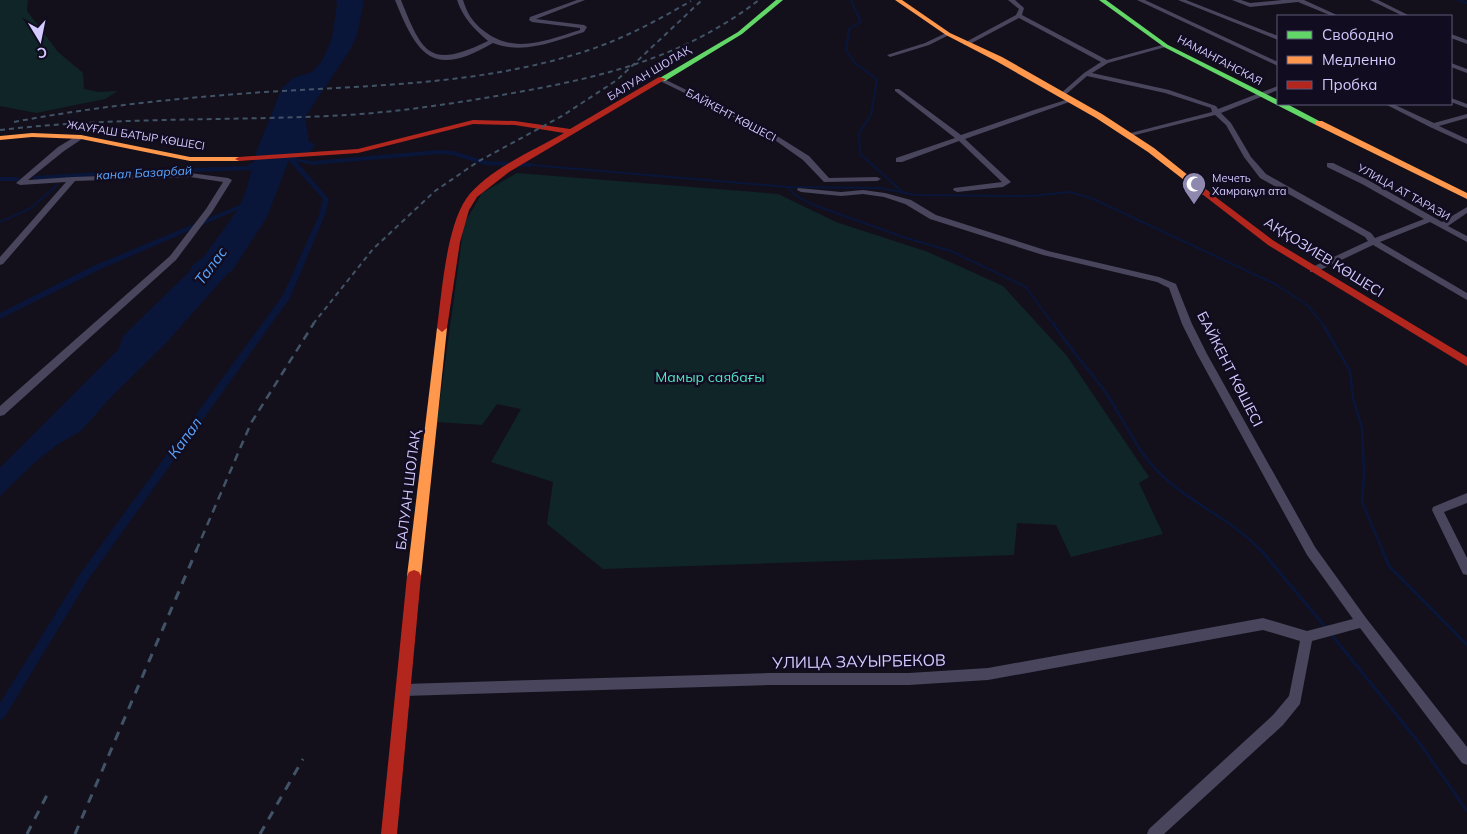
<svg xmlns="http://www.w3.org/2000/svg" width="1467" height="834" font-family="Mulish,sans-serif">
<rect width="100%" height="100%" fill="#13101b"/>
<g fill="#102527">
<polygon points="0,0 28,0 27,11 58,52 83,73 84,89 98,92 118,91 105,99 36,113 0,106"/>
<polygon points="517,173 778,194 836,222 928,252 1003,286 1067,356 1149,477 1139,483 1163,534 1071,557 1056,525 1017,523 1014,555 603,569 547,524 553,482 491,462 521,409 497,404 482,425 437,422 464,224 482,193"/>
</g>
<polygon fill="#09163a" points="336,0 364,0 357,35 350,50 305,117 309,142 315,144 309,155 289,160 267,217 232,271 229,272 166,343 110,398 81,431 57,445 33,464 0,496 0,468 119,349 123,336 192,269 191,267 205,255 239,208 246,191 257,150 282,88 293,78 312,72 322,61 332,38 337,5"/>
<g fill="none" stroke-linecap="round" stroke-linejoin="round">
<g stroke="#09163a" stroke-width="2">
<polyline points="851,0 861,22 849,29 846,51 856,64 877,79 871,115 859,133 860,154 904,193"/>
<polyline points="1458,0 1467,3"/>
<polyline points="531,165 788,187 880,188 916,195 1031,196 1069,192 1091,198 1275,284 1307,305 1323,324"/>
<polyline points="788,187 795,195 811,204 906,238 951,251 1026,287 1053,324"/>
<polyline points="0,222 31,208 57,185"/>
</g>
<g stroke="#09163a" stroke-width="2.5">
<path d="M1053 323C1069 349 1091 371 1108 396 1127 425 1140 458 1167 480 1197 507 1232 519 1261 551"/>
<polyline points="1322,323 1350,371 1353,398 1362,428 1364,475 1362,502 1383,551"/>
</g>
<g stroke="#09163a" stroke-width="3">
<polyline points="1260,549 1327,629"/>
<polyline points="1382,549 1389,566 1467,645"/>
<polyline points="1330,633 1421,745 1467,811"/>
</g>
<g fill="#09163a" fill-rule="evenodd">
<polygon points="439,150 453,151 486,161 531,163 534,165 531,167 485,165 452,155 439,154 312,165 296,161 329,199 325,215 290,298 88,580 4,718 0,720 0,703 80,574 283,295 319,215 323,199 289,161 287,158 288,157 312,161"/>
<polygon points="262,159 264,160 264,162 255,166 255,168 252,170 130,174 35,180 32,178 35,176 130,170 248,166 249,164"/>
<polygon points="0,177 17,177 20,179 17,181 0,181"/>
<polygon points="249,201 251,202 251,204 99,270 0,319 0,313 93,266"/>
</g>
<g fill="#48455c" fill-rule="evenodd">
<path d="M395 0H401C423 55 430 69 488 41 474 29 463 18 457 0H463C467 13 473 23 484 31 515 55 547 40 580 30V28L532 22 529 20 530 17 577 0H585L536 19 584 25 587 27 584 32C555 41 524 55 493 43 433 78 418 57 395 0Z"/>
<polygon points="1008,0 1015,0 1024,8 1022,15 1107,60 1166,44 1169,46 1108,63 1092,73 1169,90 1216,106 1218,109 1278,86 1278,90 1221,113 1231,123 1251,157 1266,174 1371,233 1375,238 1424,219 1362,184 1327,167 1327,163 1333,163 1368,180 1442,222 1467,207 1467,213 1448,226 1467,236 1467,242 1430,222 1380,242 1467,293 1467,300 1373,245 1316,272 1310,272 1310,268 1368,241 1365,237 1260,178 1244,157 1226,125 1215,115 1127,137 1123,135 1212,112 1211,108 1165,93 1087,76 1064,96 1060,96 1060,94 1084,73 1101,62 1019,18 968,45 964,45 964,43 1016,15 1019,9"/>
<polygon points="1137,0 1145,0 1278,62 1278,66"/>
<polygon points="1178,0 1186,0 1278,36 1278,40"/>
<polygon points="1232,0 1241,0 1250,3 1282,0 1304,0 1339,16 1332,16 1298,2 1250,7"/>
<polygon points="1370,0 1378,0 1410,16 1403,16"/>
<polygon points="946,33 951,34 929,45 890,57 887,55 925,43"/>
<polygon points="1451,34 1467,40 1467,44 1451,38"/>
<polygon points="1451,63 1467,69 1467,73 1451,67"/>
<polygon points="660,79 664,79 766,129 809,156 829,178 877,177 881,179 877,181 824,182 803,160 762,131 660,81"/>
<polygon points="895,89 899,89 961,135 1034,110 1072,98 1075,100 965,139 1011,182 1003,187 957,192 953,190 954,188 1002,182 959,141 902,162 896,162 896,158 955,138 895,91"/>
<polygon points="1451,98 1467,104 1467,108 1451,102"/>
<polygon points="1385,104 1393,104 1434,123 1467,114 1467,118 1439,126 1467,139 1467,144 1430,127"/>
<polygon points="78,135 85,137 64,151 28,180 73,177 190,173 228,178 232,180 212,212 176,260 4,415 0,416 0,406 170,256 206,209 223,182 190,177 75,181 3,264 0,265 0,257 66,182 20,185 16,183 58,147"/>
<polygon points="798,188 841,192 863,190 885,193 911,200 936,215 1048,251 1159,277 1176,284 1192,324 1207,354 1315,547 1366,618 1467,747 1467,765 1462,763 1360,628 1312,641 1300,704 1283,725 1164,834 1147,834 1149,829 1273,715 1289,696 1300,641 1263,630 988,680 909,685 769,685 404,696 399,694 398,690 399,686 404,684 769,673 909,673 988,668 1263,618 1307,631 1353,619 1307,555 1197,354 1182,324 1169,288 1157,282 1043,255 930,219 905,204 884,197 863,194 841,196 801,192 797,190"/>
<polygon points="1467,493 1467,503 1444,512 1467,558 1467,575 1463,574 1432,510 1433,507"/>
</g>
<g fill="#63d668" fill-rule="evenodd">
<polygon points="776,0 783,0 742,34 665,81 658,79 738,32"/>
<polygon points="1099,0 1106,0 1168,45 1278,100 1278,104 1287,104 1323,123 1316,125 1164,47"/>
</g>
<g fill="#ff974d" fill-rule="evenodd">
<polygon points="895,0 902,0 950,33 1002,57 1102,114 1154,148 1209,192 1205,195 1202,194 1148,152 1096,118 996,61 946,35"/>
<polygon points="1316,121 1322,121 1467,193 1467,199 1316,125"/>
<polygon points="32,133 81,135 190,157 239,157 243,159 239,161 190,161 81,139 32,137 0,140 0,136"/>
<polygon points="442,324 447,328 421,576 419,580 414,582 409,580 407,576 437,328"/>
</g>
<g fill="#b3261e" fill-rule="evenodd">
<path d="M659 77 666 79 509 172 477 197 469 210 460 242 447 328 442 332 437 328C442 292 446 229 466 199 486 171 534 150 564 133L515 125 473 124 358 153 239 161 235 159 239 157 358 149 473 120 515 121 570 129Z"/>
<polygon points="1205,189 1274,241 1467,357 1467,366 1268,245 1202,194 1202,190"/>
<polygon points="414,570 419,572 421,576 397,834 381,834 407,576 409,572"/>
</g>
<g stroke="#415366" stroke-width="2" stroke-dasharray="5 4" stroke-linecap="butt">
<path d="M14 122C97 106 180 98 265 92 374 85 484 85 589 50 625 38 658 20 691 1"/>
<path d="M0 130C110 117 219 121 329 116 395 113 459 103 524 91 611 75 687 55 759 0"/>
<polyline points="313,324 373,249 435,191 479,161 562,116 617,80 702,0"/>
</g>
<polyline stroke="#415366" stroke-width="2.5" stroke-dasharray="8 6" stroke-linecap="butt" points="196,551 251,423 314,323"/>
<g stroke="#415366" stroke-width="3" stroke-dasharray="9 8" stroke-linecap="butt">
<polyline points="27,834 48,793"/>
<polyline points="75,834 197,549"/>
<polyline points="260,834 303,759"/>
</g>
</g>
<defs>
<g id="mosque-pin" transform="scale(1.25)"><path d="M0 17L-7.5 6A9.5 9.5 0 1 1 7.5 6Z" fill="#9089af" stroke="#110c1f"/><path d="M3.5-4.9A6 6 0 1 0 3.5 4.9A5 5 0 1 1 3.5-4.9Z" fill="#fff"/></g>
</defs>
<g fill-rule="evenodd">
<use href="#mosque-pin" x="1194" y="184"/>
</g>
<g text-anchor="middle" stroke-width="5" stroke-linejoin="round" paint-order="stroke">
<g font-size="11" fill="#d4caff" stroke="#110c1f">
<text transform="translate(1220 60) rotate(28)" y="4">НАМАНГАНСКАЯ</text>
<text transform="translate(649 73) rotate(-31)" y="4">БАЛУАН ШОЛАҚ</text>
<text transform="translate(731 115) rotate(28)" y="4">БАЙКЕНТ КӨШЕСІ</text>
<text transform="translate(136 135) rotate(9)" y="4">ЖАУҒАШ БАТЫР КӨШЕСІ</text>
<text transform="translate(1404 192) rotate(29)" y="4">УЛИЦА АТ ТАРАЗИ</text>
</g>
<g font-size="11" fill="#d4caff" stroke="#110c1f" text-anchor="start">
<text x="1212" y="182">Мечеть<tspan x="1212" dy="13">Хамрақұл ата</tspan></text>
</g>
<g font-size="12" font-style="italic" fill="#58a6ff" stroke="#110c1f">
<text transform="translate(144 173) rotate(-3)" y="4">канал Базарбай</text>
</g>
<g font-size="14" fill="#d4caff" stroke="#110c1f">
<text transform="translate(1324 257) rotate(32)" y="5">АҚҚОЗИЕВ КӨШЕСІ</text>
<text transform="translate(1230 369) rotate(63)" y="5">БАЙКЕНТ КӨШЕСІ</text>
<text transform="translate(408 490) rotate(-83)" y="5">БАЛУАН ШОЛАҚ</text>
</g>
<g font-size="14" fill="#54e1c8" stroke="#110c1f">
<text x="710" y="382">Мамыр саябағы</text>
</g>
<g font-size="15" font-style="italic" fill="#58a6ff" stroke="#110c1f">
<text transform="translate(211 266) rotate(-53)" y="5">Талас</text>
<text transform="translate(185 438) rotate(-54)" y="5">Капал</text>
</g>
<g font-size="16" fill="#d4caff" stroke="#110c1f">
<text transform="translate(859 661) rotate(-1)" y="6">УЛИЦА ЗАУЫРБЕКОВ</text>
</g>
</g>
<rect x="1277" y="15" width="175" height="90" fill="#110c1f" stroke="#5f5879"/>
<rect x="1287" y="31" width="25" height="8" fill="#63d668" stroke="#5f5879"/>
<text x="1322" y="40" font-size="15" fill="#d4caff">Свободно</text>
<rect x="1287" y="56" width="25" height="8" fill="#ff974d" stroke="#5f5879"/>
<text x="1322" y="65" font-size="15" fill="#d4caff">Медленно</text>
<rect x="1287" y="81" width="25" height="8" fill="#b3261e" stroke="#5f5879"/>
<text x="1322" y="90" font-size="15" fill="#d4caff">Пробка</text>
<g transform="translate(40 40) rotate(170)" stroke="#110c1f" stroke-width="4" paint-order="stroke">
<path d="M0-4L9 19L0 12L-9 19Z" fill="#d4caff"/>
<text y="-8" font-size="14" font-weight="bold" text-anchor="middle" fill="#d4caff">С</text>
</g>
</svg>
